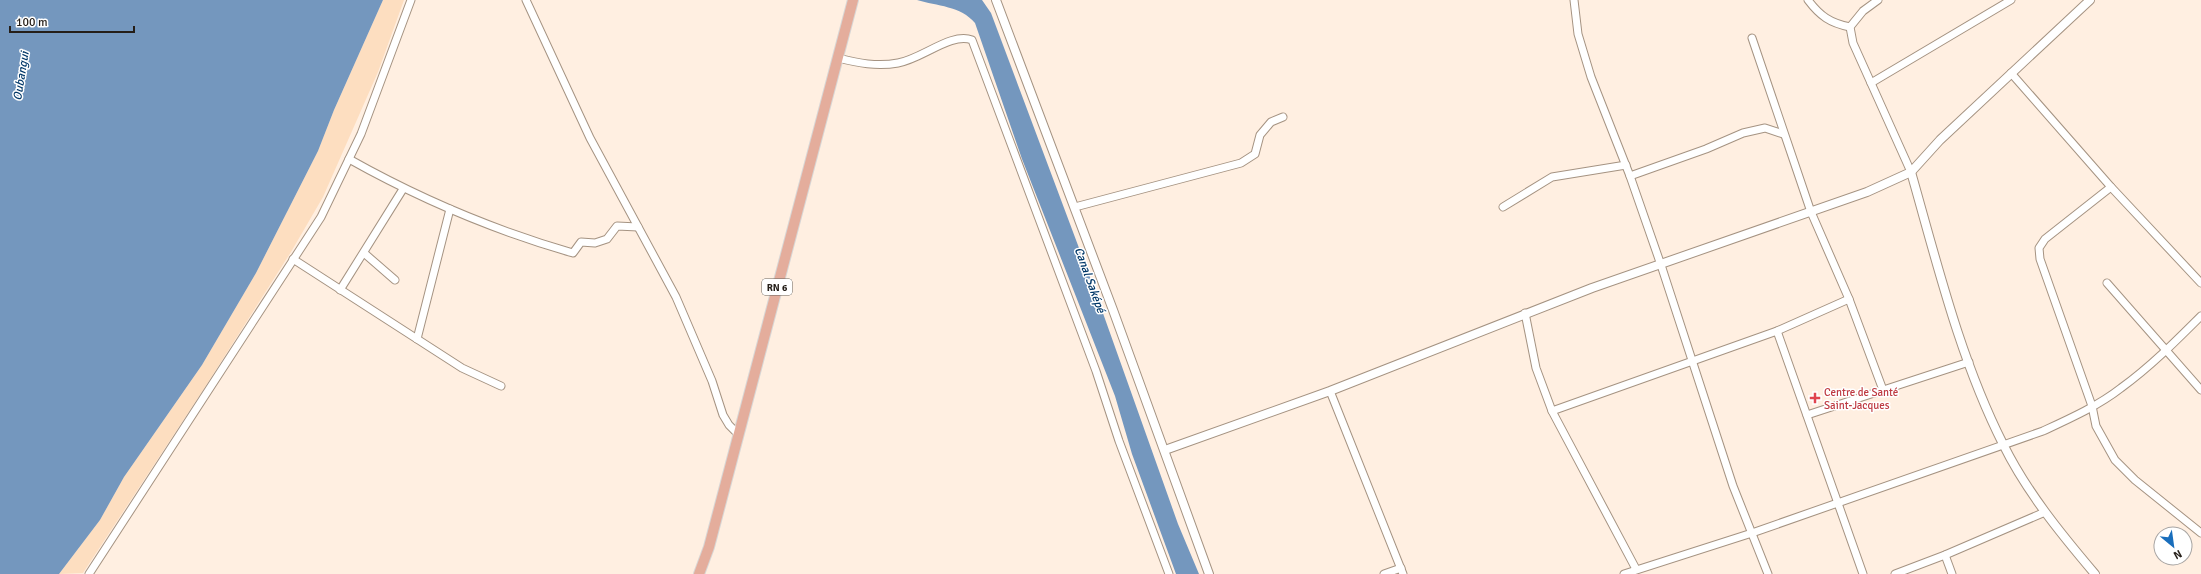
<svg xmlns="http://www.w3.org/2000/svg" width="2201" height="574" font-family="Signika,sans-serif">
<rect width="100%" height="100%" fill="#ffefe1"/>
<polygon fill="#fddec0" points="383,0 404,0 378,72 323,197 291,252 205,387 83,573 59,574 100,520 124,477 202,365 256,273 318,151 334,110"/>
<g fill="#7497be">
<polygon points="0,0 383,0 334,110 318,151 256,273 202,365 124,477 100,520 59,574 0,574"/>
<path d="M917 0H982L991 13 1094 288 1178 524 1199 574H1176L1132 454 1115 396 1022 159 975 23C961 6 937 6 917 0Z"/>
</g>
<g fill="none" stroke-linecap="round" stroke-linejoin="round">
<g stroke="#a59382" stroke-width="9">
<g id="minor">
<polyline points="526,0 590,138 676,297 712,381 723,415 729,425 738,434"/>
<polyline points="1574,0 1578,34 1591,77 1630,176 1661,265 1733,486 1768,574"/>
<path d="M1808 0C1820 16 1830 23 1850 27"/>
<polyline points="1878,0 1863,11 1850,27 1853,43 1911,172"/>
<polyline points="1752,38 1811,212 1849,299 1883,390"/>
<path d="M838 58C858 63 877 67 898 63 922 59 951 32 972 40L1096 371 1119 441 1169 574"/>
<polyline points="2011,73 2111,187 2201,283"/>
<polyline points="1871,83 2011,0"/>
<path d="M349 159C422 200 493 230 573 253L581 242 595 243 607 239 617 226 638 227"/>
<polyline points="1630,176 1706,149 1743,133 1765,128 1783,134"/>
<polyline points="2111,187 2045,239 2039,248 2040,259 2092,406 2096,426 2115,460 2135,480 2201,533"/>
<polyline points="1075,207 1241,163 1255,154 1260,135 1271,122 1283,117"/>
<polyline points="1503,207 1552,177 1626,165"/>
<polyline points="364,253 395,280"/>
<polyline points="293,259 462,368 501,386"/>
<polyline points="2107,283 2201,390"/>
<polyline points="340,290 403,189"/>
<polyline points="1525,313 1536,368 1552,411 1636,569"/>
<polyline points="1777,331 1863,574"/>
<polyline points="417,339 450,209"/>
<polyline points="1330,391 1403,574"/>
<polyline points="1552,411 1777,331 1849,299"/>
<polyline points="1807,415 1969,362"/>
<polyline points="1945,555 1952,574"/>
<polyline points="89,574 321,217 361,134 411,0"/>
<polyline points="1384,574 1401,568"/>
<path d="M1624 574 1752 533 2043 431C2069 419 2098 406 2121 388 2150 367 2176 341 2201 316"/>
<polyline points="1895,574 1945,555 2045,512"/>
</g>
</g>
<g stroke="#a59382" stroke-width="10">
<g id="tertiary">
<polyline points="996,0 1113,310 1209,574"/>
<path d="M1911 172C1937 263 1960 359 2003 444 2026 491 2061 534 2095 574"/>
<polyline points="1165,450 1330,391 1592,288 1867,192 1911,172 1940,140 2090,0"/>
</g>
</g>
<g stroke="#d8d6d5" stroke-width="12">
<polyline id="primary" points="699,574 709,547 853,0"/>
</g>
<use href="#minor" stroke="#fff" stroke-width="7"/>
<use href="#tertiary" stroke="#fff" stroke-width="8"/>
<use href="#primary" stroke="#e4ad9c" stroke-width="10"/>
</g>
<path fill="#e0444e" stroke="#fff" stroke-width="1.5" d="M1813 392h4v4h4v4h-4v4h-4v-4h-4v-4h4z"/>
<g text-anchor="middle" stroke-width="3" stroke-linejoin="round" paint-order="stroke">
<rect fill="#fff" stroke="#66625d" stroke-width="1" x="762" y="279" width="30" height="16" rx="3"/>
<g font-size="10" font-weight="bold" fill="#251e18">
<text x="777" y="291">RN 6</text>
</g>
<g font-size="11" fill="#be3a42" stroke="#fff" text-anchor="start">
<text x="1824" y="396">Centre de Santé<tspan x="1824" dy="13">Saint-Jacques</tspan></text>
</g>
<g font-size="12" font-style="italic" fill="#003768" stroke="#fff">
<text transform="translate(21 76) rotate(-81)" y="4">Oubangui</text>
<text transform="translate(1090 280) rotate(70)" y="4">Canal Saképé</text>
</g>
</g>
<g transform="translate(2173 546) rotate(151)"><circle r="19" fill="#ffffff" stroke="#a8a5a3"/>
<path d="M0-3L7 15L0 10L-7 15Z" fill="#196ebc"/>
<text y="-6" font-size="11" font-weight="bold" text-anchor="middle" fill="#251e18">N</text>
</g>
<path d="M10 26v6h124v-6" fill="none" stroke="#251e18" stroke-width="2"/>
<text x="16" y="26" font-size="12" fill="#251e18" stroke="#ffffff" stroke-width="3" paint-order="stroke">100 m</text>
</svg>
